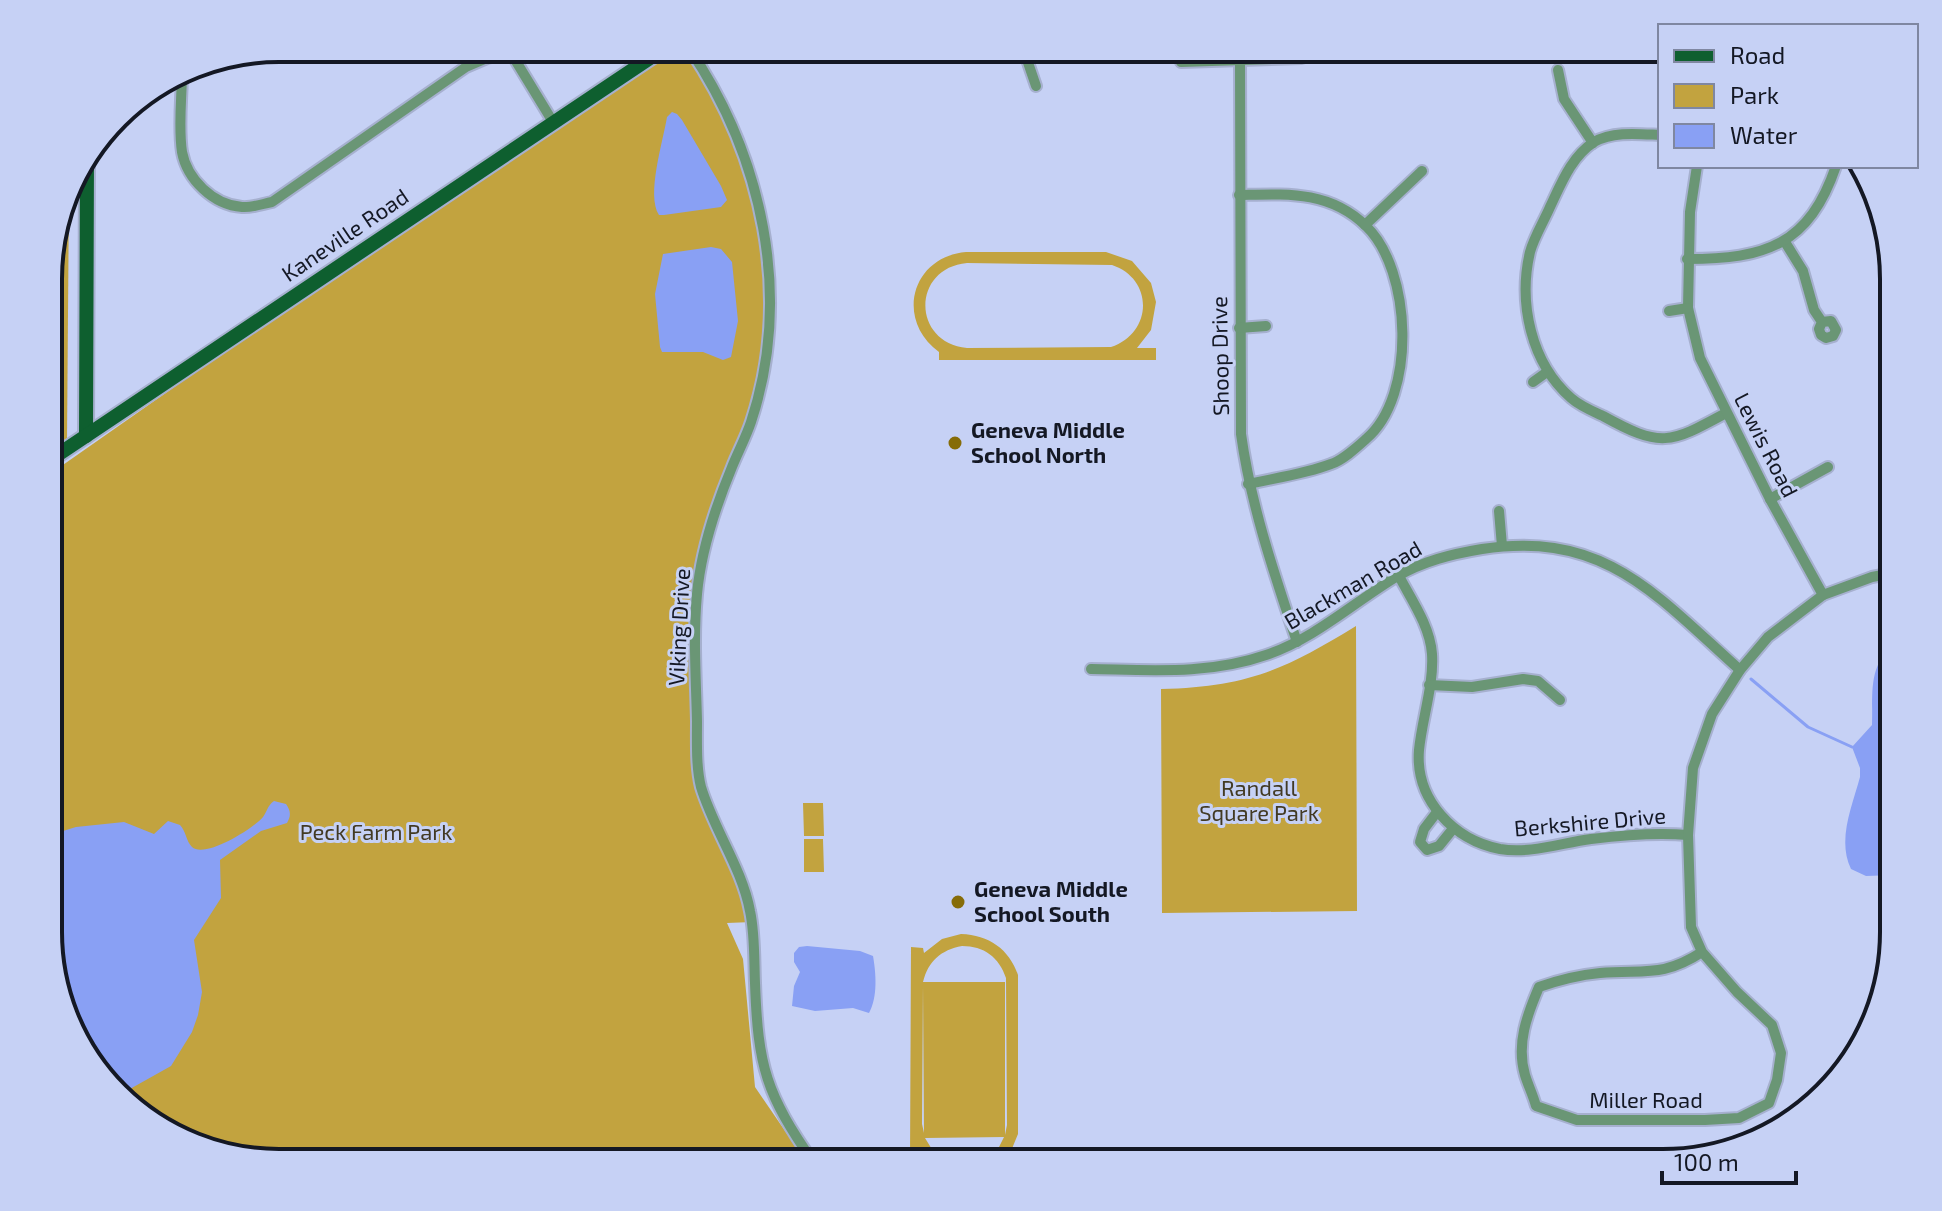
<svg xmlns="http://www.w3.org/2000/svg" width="1942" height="1211" font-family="'Exo 2',sans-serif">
<rect width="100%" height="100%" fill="#c6d1f5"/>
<g fill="#c2a33f" fill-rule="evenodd">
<polygon points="665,48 689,48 714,85 764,228 766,361 732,465 697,594 699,778 752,922 727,923 743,959 755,1087 807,1163 279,1163 151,1124 87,1060 50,961 50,474 553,122"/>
<polygon points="69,187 67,442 50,454 50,250"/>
<path d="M966 252H1106L1132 261 1151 283 1156 302 1151 330 1137 348H1156V360H939V352C895 320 911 257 966 252ZM967 263 1112 265C1154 279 1153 333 1111 347L967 348C911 342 912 268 967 263Z"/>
<path d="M1356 626 1357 911 1162 913 1161 689C1247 687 1284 670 1356 626Z"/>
<polygon points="803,803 823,803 824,836 804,836"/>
<polygon points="804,839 823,839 824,872 804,872"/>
<path d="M961 934C989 935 1009 949 1018 975V1134L1011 1151 1001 1163H980L997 1151 1004 1137 925 1138 933 1151 949 1163H910L911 947 923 948 924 953 942 939ZM962 946C984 946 999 957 1006 978L1007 1125 1005 1135V982H923C928 961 941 950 962 946ZM923 985 924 1133 922 1124Z"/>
</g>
<g fill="#89a0f4">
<path d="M672 112 677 114 682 120 721 186 727 200 721 207 664 215H659C646 195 663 142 667 117Z"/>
<polygon points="711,247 721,249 732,262 738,321 731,357 723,360 703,352 662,352 660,347 655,294 663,254"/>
<path d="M1893 643 1894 875 1866 876 1851 869C1837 840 1852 807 1860 777V768L1852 747 1872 725C1873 691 1868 669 1893 643Z"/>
<path d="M274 801 286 804C291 811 291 816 287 823L261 831 220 860 221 898 194 940 202 992 198 1015 192 1032 171 1066 121 1094 87 1060 50 961V835L76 827 124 822 154 834 168 821 180 825C186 831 186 841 192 847 205 859 254 828 263 817 268 810 267 806 274 801Z"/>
<path d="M807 946 860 951 873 956C876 973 878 997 869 1013L853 1008 815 1011 792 1006 794 986 800 972 794 962V953L799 947Z"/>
</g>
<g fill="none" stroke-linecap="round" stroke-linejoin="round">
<polyline stroke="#89a0f4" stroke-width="3" points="1751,679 1808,727 1852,747"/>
<g stroke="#a6b0cf" stroke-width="14">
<g id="minor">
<polyline points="511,48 511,53 553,122"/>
<path d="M689 48C762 156 793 295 751 422 746 437 738 452 732 467 715 508 701 550 697 594 693 637 696 679 697 721 697 743 696 767 701 787 714 830 742 868 750 911 755 934 754 960 755 983 758 1067 766 1094 814 1163"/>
<polyline points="1023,48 1036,86"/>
<path d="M1240 61 1241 434C1251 506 1274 573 1297 642"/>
<polyline points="1181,62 1301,58 1339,48"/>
<polyline points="1558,70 1564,99 1593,143"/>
<path d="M182 71C182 97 178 126 182 152 187 179 213 205 242 207 251 208 262 204 272 202L466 67 487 58 511 53"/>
<path d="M1660 135C1639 134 1613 131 1594 142 1571 157 1561 184 1550 207 1544 221 1534 237 1530 252 1518 303 1531 363 1571 398 1580 406 1592 411 1603 416 1661 448 1669 444 1726 413"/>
<polyline points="1697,166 1690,212 1688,308 1700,358 1770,499 1823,595"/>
<path d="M1239 195C1285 194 1329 190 1366 226 1412 270 1417 396 1366 439 1356 448 1343 460 1331 464 1305 474 1275 478 1248 484"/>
<polyline points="1365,225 1422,171"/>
<polyline points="1785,242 1803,271 1814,310 1822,322 1819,329 1821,335 1826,338 1833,336 1836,330 1831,321 1822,322"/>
<path d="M1687 259C1766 259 1809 245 1836 166"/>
<polyline points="1669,311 1688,308"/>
<polyline points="1239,328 1266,326"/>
<polyline points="1533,382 1547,372"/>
<polyline points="1770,499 1828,467"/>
<polyline points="1499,511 1502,546"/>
<path d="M1399 576C1411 599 1430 626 1432 654 1434 685 1422 719 1419 750 1415 800 1454 840 1500 849 1530 854 1561 843 1591 839 1623 835 1655 832 1688 835"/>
<path d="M1091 669C1150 670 1209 675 1266 655 1314 639 1353 603 1396 577 1423 561 1452 554 1482 549 1605 530 1657 596 1740 670"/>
<polyline points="1429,685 1472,687 1523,679 1538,681 1560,700"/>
<polyline points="1437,812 1424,829 1420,842 1427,850 1439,846 1452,830"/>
<path d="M1702 952C1662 978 1644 969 1600 973 1579 975 1559 980 1539 987 1527 1015 1516 1044 1525 1075 1528 1085 1533 1095 1536 1106L1577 1120H1705L1739 1118 1769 1103 1777 1080 1781 1053 1772 1025 1737 992 1702 952 1691 927 1688 835 1693 768 1712 714 1740 670 1768 637 1823 595 1872 577 1893 573"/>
</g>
</g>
<g stroke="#a6b0cf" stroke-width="18">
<g id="major">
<polyline points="86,436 87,157"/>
<polyline points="50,460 665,48"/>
</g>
</g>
<use href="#minor" stroke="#6a9675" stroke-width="10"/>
<use href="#major" stroke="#0e5f2f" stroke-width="14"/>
</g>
<g fill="#866c08" stroke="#c6d1f5" stroke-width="3">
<circle cx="955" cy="443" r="8"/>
<circle cx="958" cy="902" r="8"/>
</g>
<g text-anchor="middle" stroke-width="6" stroke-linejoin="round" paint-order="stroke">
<g font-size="22" fill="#141824" stroke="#c6d1f5">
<text transform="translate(345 235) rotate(-34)" y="8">Kaneville Road</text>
<text transform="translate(1220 356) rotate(-91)" y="8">Shoop Drive</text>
<text transform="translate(1766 445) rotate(63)" y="8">Lewis Road</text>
<text transform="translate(1353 585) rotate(-30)" y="8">Blackman Road</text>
<text transform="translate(679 627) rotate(-87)" y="8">Viking Drive</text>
<text transform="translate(1590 822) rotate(-5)" y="8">Berkshire Drive</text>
<text x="1646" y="1108">Miller Road</text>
</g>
<g font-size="22" font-weight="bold" fill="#141824" stroke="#c6d1f5" text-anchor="start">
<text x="971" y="438">Geneva Middle<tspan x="971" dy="25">School North</tspan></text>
<text x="974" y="897">Geneva Middle<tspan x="974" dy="25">School South</tspan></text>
</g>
<g font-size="22" fill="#423a23" stroke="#c6d1f5">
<text x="1259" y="796">Randall<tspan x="1259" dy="25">Square Park</tspan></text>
<text x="376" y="840">Peck Farm Park</text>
</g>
</g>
<path d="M0 0H1942V1211H0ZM279 62H1663A217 217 0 0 1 1880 279V932A217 217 0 0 1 1663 1149H279A217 217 0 0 1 62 932V279A217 217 0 0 1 279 62Z" fill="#c6d1f5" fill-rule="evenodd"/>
<path fill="none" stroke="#141824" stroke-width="4" d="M279 62H1663A217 217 0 0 1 1880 279V932A217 217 0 0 1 1663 1149H279A217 217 0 0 1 62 932V279A217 217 0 0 1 279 62Z"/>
<rect x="1658" y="24" width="260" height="144" fill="#c6d1f5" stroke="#7f87a1" stroke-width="2"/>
<rect x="1674" y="50" width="40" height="12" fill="#0e5f2f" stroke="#7f87a1" stroke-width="2"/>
<text x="1730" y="64" font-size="24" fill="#141824">Road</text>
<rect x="1674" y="84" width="40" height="24" fill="#c2a33f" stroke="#7f87a1" stroke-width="2"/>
<text x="1730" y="104" font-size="24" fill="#141824">Park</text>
<rect x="1674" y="124" width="40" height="24" fill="#89a0f4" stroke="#7f87a1" stroke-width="2"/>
<text x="1730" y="144" font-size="24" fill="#141824">Water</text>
<path d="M1662 1171v12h134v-12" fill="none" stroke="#141824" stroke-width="4"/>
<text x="1674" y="1171" font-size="24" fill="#141824" stroke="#c6d1f5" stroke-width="6" paint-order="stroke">100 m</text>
</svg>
